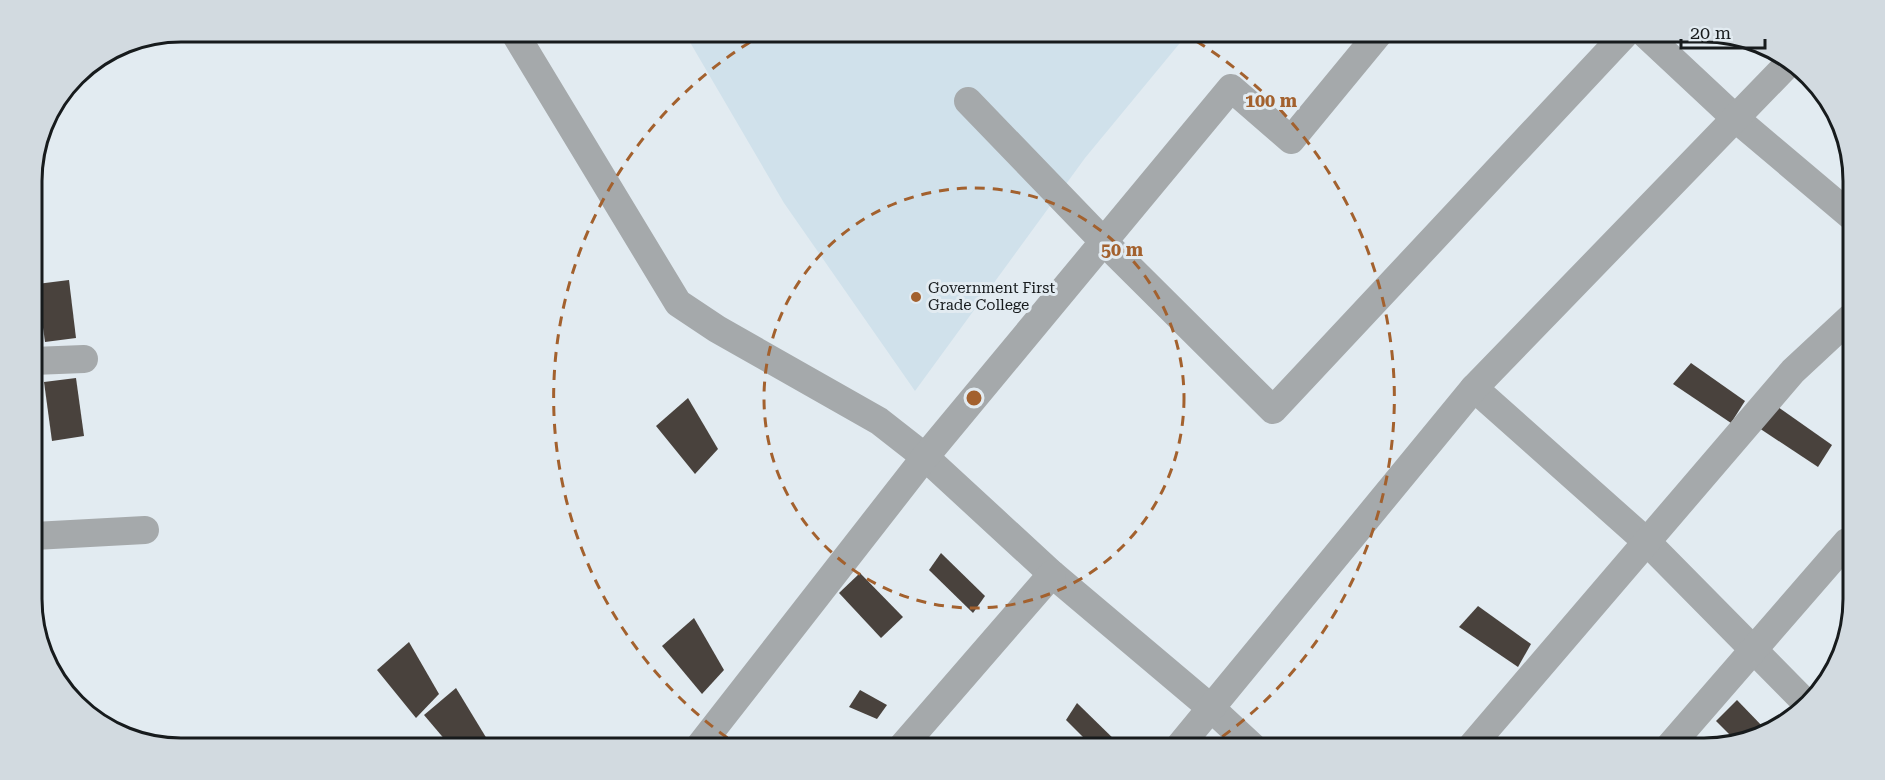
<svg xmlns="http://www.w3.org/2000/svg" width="1885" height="780" font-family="'Roboto Serif',serif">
<rect width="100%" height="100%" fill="#e2ebf1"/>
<polygon fill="#d0e1eb" points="684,32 1189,32 1085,158 915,391 784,203"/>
<g fill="#49423d">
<polygon points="69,280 76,338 45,342 37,284"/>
<polygon points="1691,363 1745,401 1731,423 1673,384"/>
<polygon points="76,378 84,436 52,441 44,382"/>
<polygon points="688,398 718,449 695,474 656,426"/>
<polygon points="1778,407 1832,445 1818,467 1759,428"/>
<polygon points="941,553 985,596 973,613 929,570"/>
<polygon points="860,573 903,617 881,638 839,593"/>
<polygon points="1478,606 1531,644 1518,667 1459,627"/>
<polygon points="694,618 724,670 702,694 662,646"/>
<polygon points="409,642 439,694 416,718 377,670"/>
<polygon points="456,688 487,739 477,748 452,748 424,715"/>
<polygon points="860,690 887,705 877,719 849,707"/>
<polygon points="1737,700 1765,729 1735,740 1716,721"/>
<polygon points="1077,703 1121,746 1119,748 1094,748 1066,720"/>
</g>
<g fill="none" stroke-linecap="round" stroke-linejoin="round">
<g stroke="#a5a9ab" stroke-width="28">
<polyline points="514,32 678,303 717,329 879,421 925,457 1052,574 1212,709 1254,748"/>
<polyline points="1643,32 1735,118 1851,216"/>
<polyline points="968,101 1104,242 1273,410 1627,32"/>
<polyline points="33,361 84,359"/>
<polyline points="1474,388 1647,542 1806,703"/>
<polyline points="34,536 145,530"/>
<polyline points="698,748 925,457 1231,88 1291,140 1380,32"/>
<polyline points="901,748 1052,574"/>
<polyline points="1178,748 1474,388 1787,65"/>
<polyline points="1470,748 1793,371 1850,318"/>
<polyline points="1668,748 1847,542"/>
</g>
</g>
<g fill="none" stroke="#a3612e" stroke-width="3" stroke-dasharray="10 8">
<circle cx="974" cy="398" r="210"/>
<path d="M742 748A420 420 0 0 1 767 32M1181 32A420 420 0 0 1 1206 748"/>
</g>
<circle fill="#a3612e" stroke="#e2ebf1" stroke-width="2" cx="916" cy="297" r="6"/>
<g text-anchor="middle" stroke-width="6" stroke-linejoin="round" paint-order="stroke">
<g font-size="15" fill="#171b1d" stroke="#e2ebf1" text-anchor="start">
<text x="928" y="293">Government First<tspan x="928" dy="17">Grade College</tspan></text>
</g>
</g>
<path d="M0 0H1885V780H0ZM181 42H1704A139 139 0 0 1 1843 181V599A139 139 0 0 1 1704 738H181A139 139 0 0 1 42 599V181A139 139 0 0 1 181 42Z" fill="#d2dae0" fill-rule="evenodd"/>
<path fill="none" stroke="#171b1d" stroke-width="3" d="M181 42H1704A139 139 0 0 1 1843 181V599A139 139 0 0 1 1704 738H181A139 139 0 0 1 42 599V181A139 139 0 0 1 181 42Z"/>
<circle cx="974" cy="398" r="9" fill="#a3612e" stroke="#e2ebf1" stroke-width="3"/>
<g font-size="18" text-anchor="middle" font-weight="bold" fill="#a3612e" stroke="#e2ebf1" stroke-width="6" stroke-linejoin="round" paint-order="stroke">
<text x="1271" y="107">100 m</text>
<text x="1122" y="256">50 m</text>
</g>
<path d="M1681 39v9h84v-9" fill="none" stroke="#171b1d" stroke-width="3"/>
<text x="1690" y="39" font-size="18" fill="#171b1d" stroke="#e2ebf1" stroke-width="4.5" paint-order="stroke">20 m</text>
</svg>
